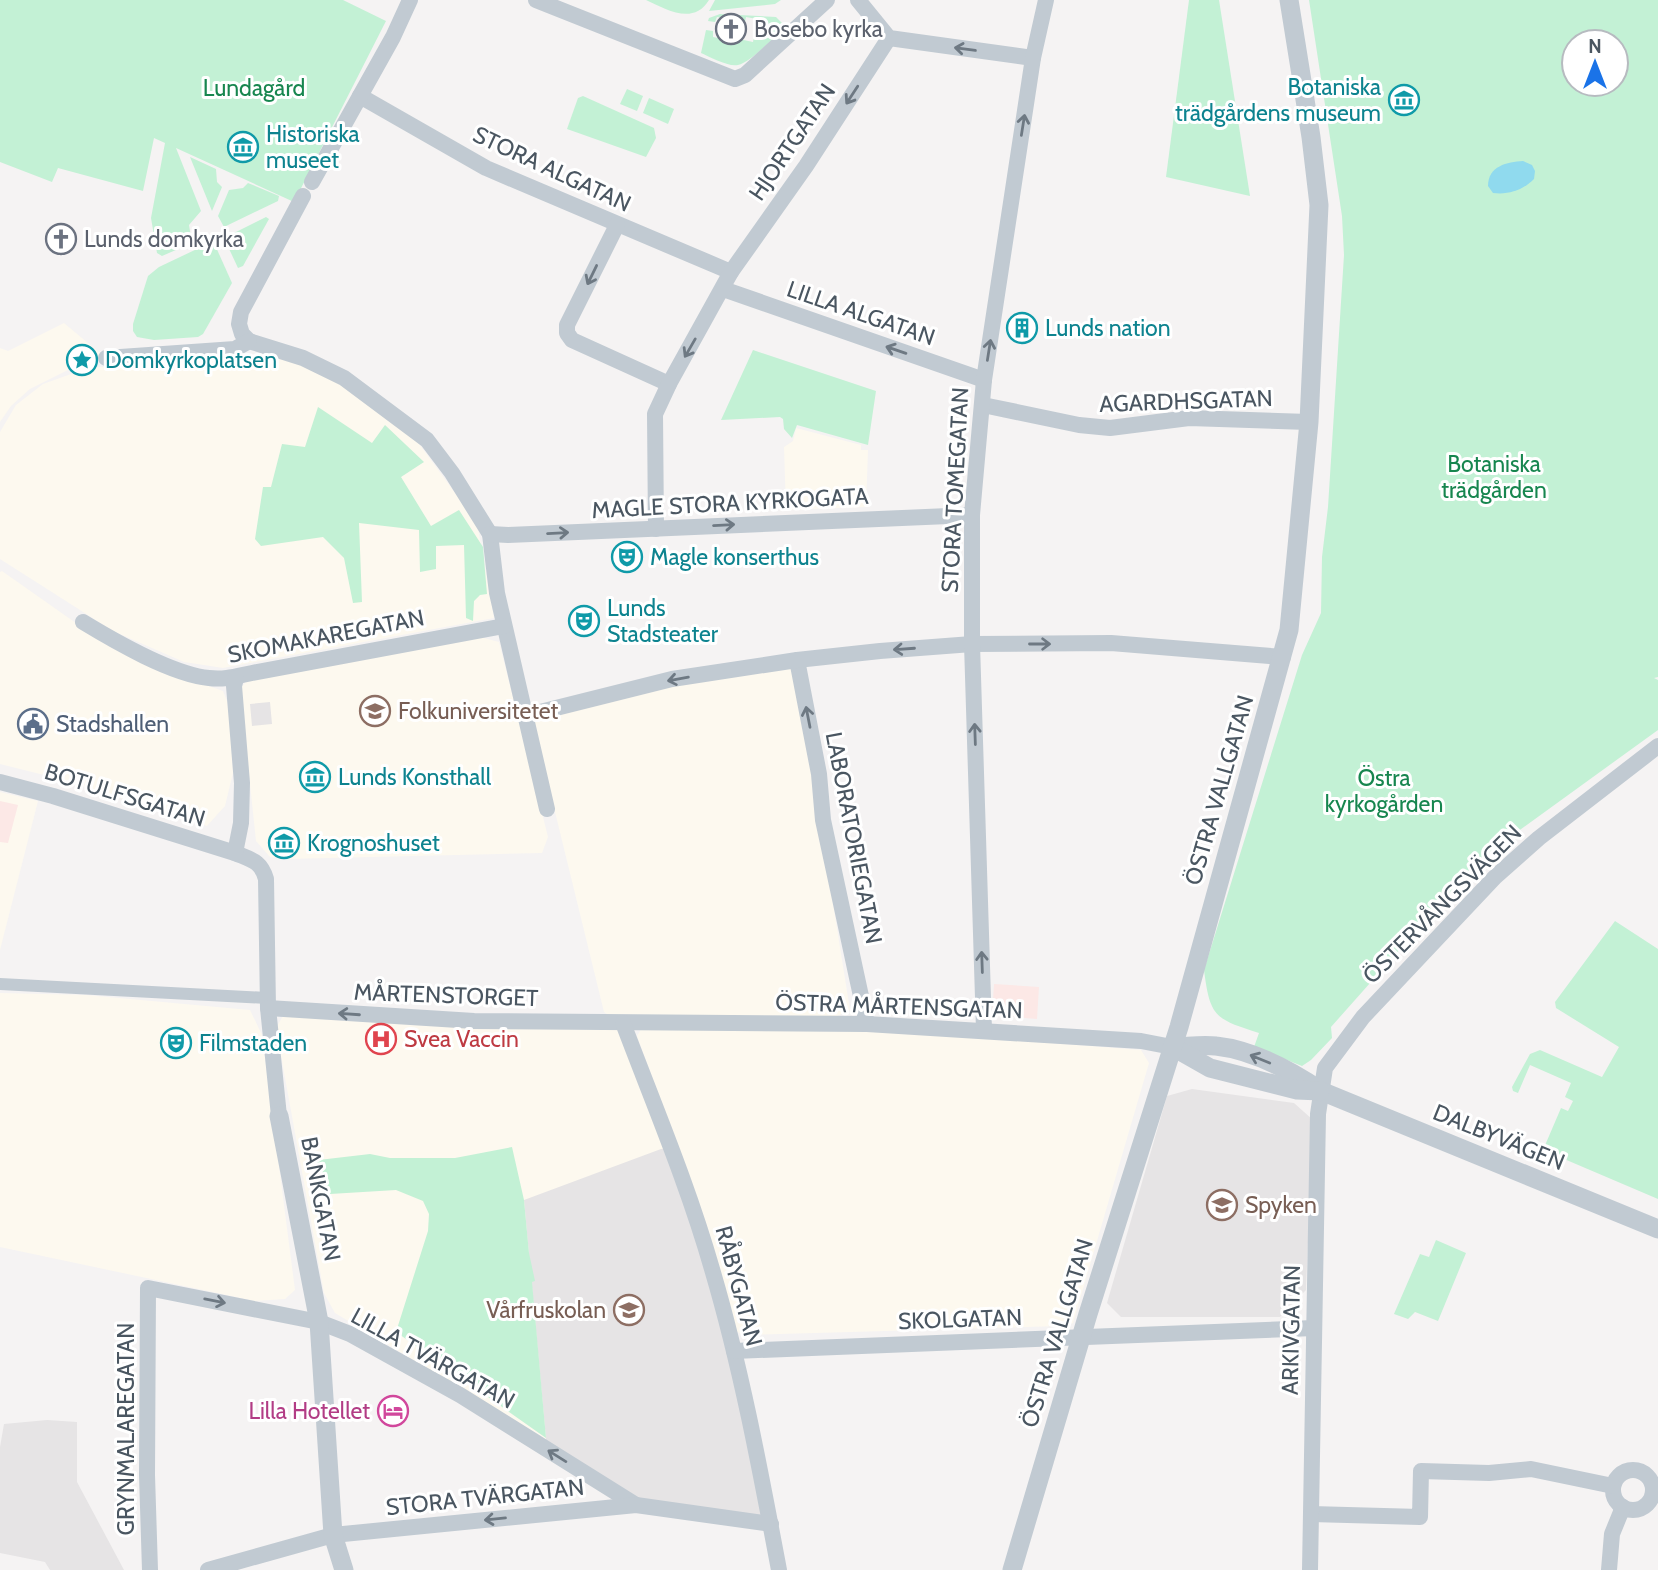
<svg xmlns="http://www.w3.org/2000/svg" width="1658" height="1570" font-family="Cabin,sans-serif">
<rect width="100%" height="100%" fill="#f5f3f3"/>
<g fill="#fdf9ef">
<polygon points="64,323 106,358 76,366 30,389 11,406 0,422 0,348 8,351"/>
<polygon points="263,356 294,359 340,383 414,437 477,523 494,618 223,668 184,662 113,631 0,559 0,432 16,405 43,384 88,368"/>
<polygon points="796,428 861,445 861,450 868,450 866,507 786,510 784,447 793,441"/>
<polygon points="2,571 110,647 183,677 223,691 229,706 233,773 225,806 207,826 64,780 0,764 0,572"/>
<polygon points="480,637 499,642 548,837 542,853 285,859 270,857 256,841 240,689 249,678"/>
<polygon points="784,665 796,672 850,1010 835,1017 614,1019 604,1012 533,722 540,716 732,672"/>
<polygon points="0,792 38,801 0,950"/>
<polygon points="0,993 86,995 250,1010 262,1035 295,1290 285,1299 255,1301 0,1247"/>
<polygon points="283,1016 622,1027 697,1239 640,1495 335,1313 324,1293 276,1028"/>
<polygon points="643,1026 874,1029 1141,1050 1149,1063 1073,1323 1062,1326 746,1335 734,1331 707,1226 637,1036"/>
</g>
<g fill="#e6e4e5">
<polygon points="270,702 272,724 252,726 250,704"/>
<polygon points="1192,1089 1294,1103 1313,1120 1306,1290 1280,1317 1121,1317 1107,1303 1167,1096"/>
<polygon points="671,1148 688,1194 771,1524 636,1505 547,1450 524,1200 661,1149"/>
<polygon points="47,1420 77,1422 77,1482 124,1570 50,1570 45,1562 0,1553 0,1447 4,1424"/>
</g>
<g fill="#fce8e6">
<polygon points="0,801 18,805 8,843 0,842"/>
<polygon points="994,984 1039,987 1037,1019 992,1015"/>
<polygon points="367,1029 397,1032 395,1048 365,1045"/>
</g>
<g fill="#c3f1d5" fill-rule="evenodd">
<polygon points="0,0 343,0 386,21 294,202 176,148 201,211 189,225 192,243 162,256 157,253 151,218 165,143 154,138 143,191 58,168 52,182 0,162"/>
<path d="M646 0H709C693 26 666 9 646 0Z"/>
<polygon points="715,0 781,0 775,4 709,11"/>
<polygon points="1189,0 1219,0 1250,196 1166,177"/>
<path d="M1309 0H1658V677L1654 678 1658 680V730L1481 858 1331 1027 1332 1038 1311 1060 1302 1066 1254 1047 1259 1033C1215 1019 1210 1017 1204 970L1302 655 1321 613 1322 557 1328 507 1344 255 1342 216ZM1574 42H1616V84H1574Z"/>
<path d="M720 14 776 17 786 27C775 36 751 62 738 65 728 67 710 57 701 53L706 30 713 31V37L738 42 739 39 753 42 757 19 746 17 745 22 717 17 715 22 708 21 709 18Z"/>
<polygon points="627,89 643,96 637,111 620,104"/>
<polygon points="583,96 654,128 656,138 646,157 567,129 578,98"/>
<polygon points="649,98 674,109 668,124 643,113"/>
<polygon points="190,157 216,169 217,182 222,187 212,211"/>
<polygon points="248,183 279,196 278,201 224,227 218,216 229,190 243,188"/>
<polygon points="266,217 269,219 243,266 238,268 224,238"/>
<polygon points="215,245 232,283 203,334 198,337 154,340 137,337 133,331 133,324 148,276 159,267 199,248"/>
<polygon points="753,350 876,391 868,445 797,425 792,438 784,429 783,419 780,417 721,420"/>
<polygon points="318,407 372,443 385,425 424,462 401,477 431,526 459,510 483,547 487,594 480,595 474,601 473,621 466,618 464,545 436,546 436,569 420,572 419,530 359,523 362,602 353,603 344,558 323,537 261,546 255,539 263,487 271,487 282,444 305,447"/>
<polygon points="1615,921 1658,949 1658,1199 1543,1150 1561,1108 1568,1111 1573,1101 1565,1097 1571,1083 1530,1065 1518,1093 1513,1091 1512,1087 1530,1054 1540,1050 1602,1077 1619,1047 1556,1008 1555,1002"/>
<path d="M512 1147 524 1200 529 1253 535 1281 532 1282 546 1438 396 1332 428 1231 429 1214 423 1201 396 1190 330 1194C313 1190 314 1177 310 1161L370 1154 390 1158H455Z"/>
<polygon points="1436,1240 1466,1253 1438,1321 1415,1312 1408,1319 1394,1314 1420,1254 1429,1257"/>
</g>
<path fill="#90daee" d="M1523 161 1532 165 1535 171 1534 179C1523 190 1509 195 1493 193L1488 186C1488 166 1507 162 1523 161Z"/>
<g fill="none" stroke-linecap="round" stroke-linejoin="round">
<polyline stroke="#c1cad2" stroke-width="12" points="0,984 267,998"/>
<g stroke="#c1cad2" stroke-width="16">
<polyline points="536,0 735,79 745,75 827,0"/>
<polyline points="858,0 889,38 1033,58"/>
<polyline points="360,96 486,168 731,272"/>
<polyline points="312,182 393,37 410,0"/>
<polyline points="303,196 241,312 239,324 242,334 249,341 303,358 344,378 427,440 452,473 490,534 497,593 547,809"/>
<polyline points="617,225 567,325 567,333 572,340 669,384"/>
<polyline points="723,289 984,380"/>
<polyline points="106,358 235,349 249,341"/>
<polyline points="983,405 1079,425 1110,428 1189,418 1309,422"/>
<polyline points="656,529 655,414 669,384 731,272 806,166 889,38"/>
<polyline points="490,534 508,535 972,515"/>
<path d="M83 622C116 642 171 674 209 678 225 680 237 676 252 673L504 626"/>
<polyline points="797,660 819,774 823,820 867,1024"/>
<polyline points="524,716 672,679 797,660 880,651 972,644 1111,643 1283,657"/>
<path d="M0 782 53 796 235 853C252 860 261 861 266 879L268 1008 279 1116"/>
<polyline points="235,853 241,823 242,783 234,686 236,678"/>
<polyline points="268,1008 474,1021 867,1024 1141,1041 1172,1047"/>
<path d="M623 1023C654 1105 688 1185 712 1269 741 1367 760 1469 779 1570"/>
<polyline points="984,1030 972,644 972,515 984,380 1033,58 1046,0"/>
<polyline points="734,1351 1314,1328"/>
<circle cx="1633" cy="1490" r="20"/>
<polyline points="1311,1514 1420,1517 1421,1471 1489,1473 1531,1469 1613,1486"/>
<polyline points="150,1570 147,1475 148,1288 319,1322 350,1334 460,1395 636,1505"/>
<polyline points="208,1570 333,1535 636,1505 771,1524"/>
<polyline points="1310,1570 1318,1114 1325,1068 1363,1017 1495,877 1539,838 1658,746"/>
<polyline points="1609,1570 1612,1534 1623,1507"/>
</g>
<g stroke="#c1cad2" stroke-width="19">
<path d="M1172 1047C1186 1047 1202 1044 1216 1046 1253 1050 1290 1070 1321 1091L1658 1229"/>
<polyline points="1173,1047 1210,1068 1297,1090 1320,1091"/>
<polyline points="279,1116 319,1322 333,1535 344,1570"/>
<polyline points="1012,1570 1088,1314 1179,1027 1289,630 1309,422 1319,205 1311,137 1289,0"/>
</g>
</g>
<defs><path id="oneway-shaft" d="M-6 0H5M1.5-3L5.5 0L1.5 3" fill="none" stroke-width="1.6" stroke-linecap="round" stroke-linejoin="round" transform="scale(1.75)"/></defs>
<g stroke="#6e7983">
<use href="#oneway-shaft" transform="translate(965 49) rotate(-172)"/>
<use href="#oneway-shaft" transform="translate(852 95) rotate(123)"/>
<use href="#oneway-shaft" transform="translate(1023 125) rotate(-81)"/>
<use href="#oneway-shaft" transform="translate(592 275) rotate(116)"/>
<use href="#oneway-shaft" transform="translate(690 348) rotate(120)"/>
<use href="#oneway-shaft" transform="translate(896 350) rotate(-161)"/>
<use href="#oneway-shaft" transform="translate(989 350) rotate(-81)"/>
<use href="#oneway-shaft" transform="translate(724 525) rotate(-3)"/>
<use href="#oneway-shaft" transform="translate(558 533) rotate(-3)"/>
<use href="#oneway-shaft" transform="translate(1040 644)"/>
<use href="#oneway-shaft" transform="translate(904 649) rotate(176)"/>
<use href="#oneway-shaft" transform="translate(678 679) rotate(170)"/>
<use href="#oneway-shaft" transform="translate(808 717) rotate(-101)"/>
<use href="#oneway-shaft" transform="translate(975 734) rotate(-92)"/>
<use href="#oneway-shaft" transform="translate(982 962) rotate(-92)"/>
<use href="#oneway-shaft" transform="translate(349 1014) rotate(-176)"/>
<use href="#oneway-shaft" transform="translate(1260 1059) rotate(-158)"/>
<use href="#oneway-shaft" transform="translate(215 1301) rotate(11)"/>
<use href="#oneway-shaft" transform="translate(557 1456) rotate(-148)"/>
<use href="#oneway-shaft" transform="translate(495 1519) rotate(174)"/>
</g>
<defs>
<g id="church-ring" transform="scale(1.575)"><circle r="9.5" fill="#fff" stroke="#6b7280" stroke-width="1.5"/><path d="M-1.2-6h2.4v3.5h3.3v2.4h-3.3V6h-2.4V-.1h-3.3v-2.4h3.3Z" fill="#6b7280"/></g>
<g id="museum-ring" transform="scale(1.575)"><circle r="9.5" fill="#fff" stroke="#0f9aa8" stroke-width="1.5"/><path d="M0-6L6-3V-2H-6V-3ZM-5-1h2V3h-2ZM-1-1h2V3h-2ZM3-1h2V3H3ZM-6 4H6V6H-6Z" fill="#0f9aa8"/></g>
<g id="building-ring" transform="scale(1.575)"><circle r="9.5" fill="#fff" stroke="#0f9aa8" stroke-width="1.5"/><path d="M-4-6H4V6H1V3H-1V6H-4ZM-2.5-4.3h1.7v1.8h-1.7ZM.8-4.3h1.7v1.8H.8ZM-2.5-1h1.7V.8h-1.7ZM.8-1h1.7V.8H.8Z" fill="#0f9aa8"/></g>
<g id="sight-ring" transform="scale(1.575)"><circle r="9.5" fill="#fff" stroke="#0f9aa8" stroke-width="1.5"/><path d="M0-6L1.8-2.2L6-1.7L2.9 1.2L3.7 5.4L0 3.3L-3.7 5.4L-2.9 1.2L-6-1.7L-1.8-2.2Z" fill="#0f9aa8"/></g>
<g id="theatre-ring" transform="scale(1.575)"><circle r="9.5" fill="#fff" stroke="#0f9aa8" stroke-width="1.5"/><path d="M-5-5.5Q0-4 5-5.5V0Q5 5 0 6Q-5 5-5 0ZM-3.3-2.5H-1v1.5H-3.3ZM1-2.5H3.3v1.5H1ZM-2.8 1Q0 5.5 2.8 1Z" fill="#0f9aa8"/></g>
<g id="university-ring" transform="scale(1.575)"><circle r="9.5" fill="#fff" stroke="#8d6e63" stroke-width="1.5"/><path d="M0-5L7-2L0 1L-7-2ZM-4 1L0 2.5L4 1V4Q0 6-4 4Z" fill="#8d6e63"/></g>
<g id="civic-ring" transform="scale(1.575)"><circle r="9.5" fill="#fff" stroke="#5c6f8a" stroke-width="1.5"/><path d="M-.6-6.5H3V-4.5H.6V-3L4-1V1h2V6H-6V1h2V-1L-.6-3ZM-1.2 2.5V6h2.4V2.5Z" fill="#5c6f8a"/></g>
<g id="hospital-ring" transform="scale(1.575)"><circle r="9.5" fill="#fff" stroke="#e0444e" stroke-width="1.5"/><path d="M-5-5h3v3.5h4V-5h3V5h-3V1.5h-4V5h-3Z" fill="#e0444e"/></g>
<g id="school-ring" transform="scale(1.575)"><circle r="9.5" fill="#fff" stroke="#8d6e63" stroke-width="1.5"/><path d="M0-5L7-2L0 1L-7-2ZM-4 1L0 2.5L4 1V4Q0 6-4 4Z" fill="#8d6e63"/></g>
<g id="hotel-ring" transform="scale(1.575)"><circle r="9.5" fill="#fff" stroke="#d1479c" stroke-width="1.5"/><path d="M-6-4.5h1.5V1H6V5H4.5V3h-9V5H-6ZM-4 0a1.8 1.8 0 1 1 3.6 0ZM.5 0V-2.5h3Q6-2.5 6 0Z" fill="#d1479c"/></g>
</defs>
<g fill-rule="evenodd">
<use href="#church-ring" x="731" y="29"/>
<use href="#museum-ring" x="1404" y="100"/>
<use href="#museum-ring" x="243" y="147"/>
<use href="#church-ring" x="61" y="239"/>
<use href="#building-ring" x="1022" y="328"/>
<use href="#sight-ring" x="82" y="360"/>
<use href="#theatre-ring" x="627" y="557"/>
<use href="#theatre-ring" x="584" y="621"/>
<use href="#university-ring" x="375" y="711"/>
<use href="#civic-ring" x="33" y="724"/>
<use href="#museum-ring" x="315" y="777"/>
<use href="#museum-ring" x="284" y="843"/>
<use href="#hospital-ring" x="381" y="1039"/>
<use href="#theatre-ring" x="176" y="1043"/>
<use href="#school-ring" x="1222" y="1205"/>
<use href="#school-ring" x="629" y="1310"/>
<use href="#hotel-ring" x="393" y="1411"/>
</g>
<g text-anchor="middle" stroke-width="6" stroke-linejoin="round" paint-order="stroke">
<g font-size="23" fill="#5b616d" stroke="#fff" text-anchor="start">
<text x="754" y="37">Bosebo kyrka</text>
<text x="84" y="247">Lunds domkyrka</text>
</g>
<g font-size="23" fill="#0d838f" stroke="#fff" text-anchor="start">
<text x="1381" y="95" text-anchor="end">Botaniska<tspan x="1381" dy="26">trädgårdens museum</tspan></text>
<text x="266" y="142">Historiska<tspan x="266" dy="26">museet</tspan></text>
<text x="1045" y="336">Lunds nation</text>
<text x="105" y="368">Domkyrkoplatsen</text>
<text x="650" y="565">Magle konserthus</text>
<text x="607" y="616">Lunds<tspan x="607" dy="26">Stadsteater</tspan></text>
<text x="338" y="785">Lunds Konsthall</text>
<text x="307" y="851">Krognoshuset</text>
<text x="199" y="1051">Filmstaden</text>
</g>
<g font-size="23" fill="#17864f" stroke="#fff">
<text x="254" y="96">Lundagård</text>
<text x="1494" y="472">Botaniska<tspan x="1494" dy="26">trädgården</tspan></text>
<text x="1384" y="786">Östra<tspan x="1384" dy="26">kyrkogården</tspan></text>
</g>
<g font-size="23" fill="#4a5661" stroke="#fff">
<text transform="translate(792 142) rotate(-56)" y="8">HJORTGATAN</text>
<text transform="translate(552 169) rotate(25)" y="8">STORA ALGATAN</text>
<text transform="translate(861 313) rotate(19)" y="8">LILLA ALGATAN</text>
<text transform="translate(1186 401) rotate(-2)" y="8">AGARDHSGATAN</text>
<text transform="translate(955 490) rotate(-87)" y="8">STORA TOMEGATAN</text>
<text transform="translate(730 503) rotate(-3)" y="8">MAGLE STORA KYRKOGATA</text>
<text transform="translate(326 636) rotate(-11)" y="8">SKOMAKAREGATAN</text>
<text transform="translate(1219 790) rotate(-74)" y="8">ÖSTRA VALLGATAN</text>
<text transform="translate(125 795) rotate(17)" y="8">BOTULFSGATAN</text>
<text transform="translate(854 838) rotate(79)" y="8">LABORATORIEGATAN</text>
<text transform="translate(1442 904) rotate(-45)" y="8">ÖSTERVÅNGSVÄGEN</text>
<text transform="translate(446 995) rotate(2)" y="8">MÅRTENSTORGET</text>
<text transform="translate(899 1006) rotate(2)" y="8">ÖSTRA MÅRTENSGATAN</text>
<text transform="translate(1499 1137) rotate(22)" y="8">DALBYVÄGEN</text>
<text transform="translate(321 1199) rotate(79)" y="8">BANKGATAN</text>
<text transform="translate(739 1286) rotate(75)" y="8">RÅBYGATAN</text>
<text transform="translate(960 1319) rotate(-2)" y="8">SKOLGATAN</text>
<text transform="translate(1291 1330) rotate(-89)" y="8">ARKIVGATAN</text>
<text transform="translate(1057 1333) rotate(-73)" y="8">ÖSTRA VALLGATAN</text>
<text transform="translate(433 1358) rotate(29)" y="8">LILLA TVÄRGATAN</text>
<text transform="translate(126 1429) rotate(-90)" y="8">GRYNMALAREGATAN</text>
<text transform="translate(485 1497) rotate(-6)" y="8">STORA TVÄRGATAN</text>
</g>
<g font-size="23" fill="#785e54" stroke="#fff" text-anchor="start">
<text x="398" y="719">Folkuniversitetet</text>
<text x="1245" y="1213">Spyken</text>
<text x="606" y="1318" text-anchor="end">Vårfruskolan</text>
</g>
<g font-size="23" fill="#4e5e75" stroke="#fff" text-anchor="start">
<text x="56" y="732">Stadshallen</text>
</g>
<g font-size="23" fill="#be3a42" stroke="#fff" text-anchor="start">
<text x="404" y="1047">Svea Vaccin</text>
</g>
<g font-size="23" fill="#b23c85" stroke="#fff" text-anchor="end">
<text x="370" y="1419">Lilla Hotellet</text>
</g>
</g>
<g transform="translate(1595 63)"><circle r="33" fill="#ffffff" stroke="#b7bbc0" stroke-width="2"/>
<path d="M0-5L12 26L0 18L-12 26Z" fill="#1a73e8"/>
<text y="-10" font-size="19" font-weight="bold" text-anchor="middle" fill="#4a5661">N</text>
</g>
</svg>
